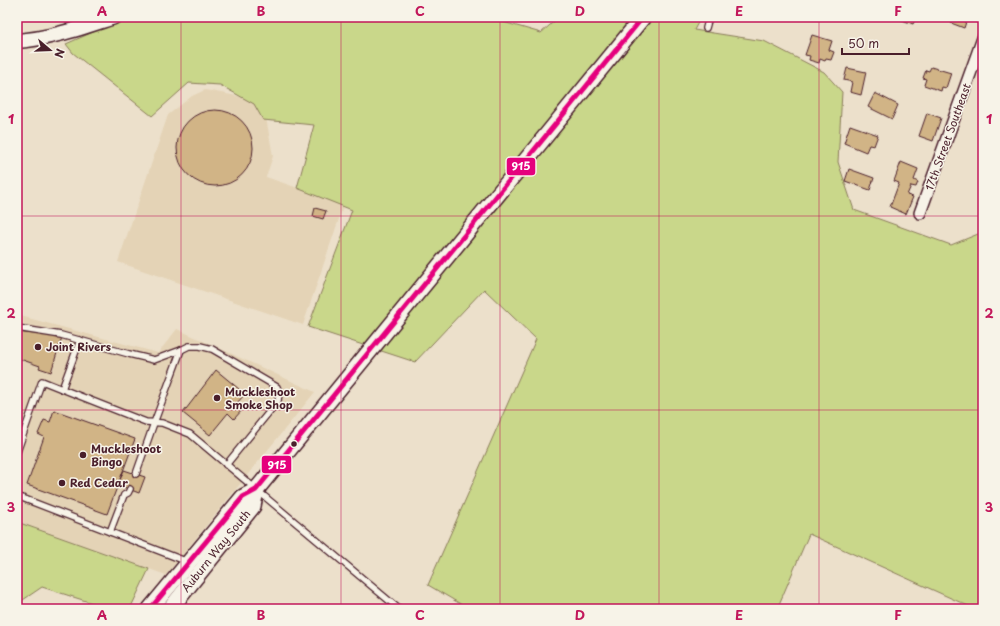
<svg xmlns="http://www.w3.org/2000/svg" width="1000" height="626" font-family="'Playpen Sans',sans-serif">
<rect width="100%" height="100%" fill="#ece0cb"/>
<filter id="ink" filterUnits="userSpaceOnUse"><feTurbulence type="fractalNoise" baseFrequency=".025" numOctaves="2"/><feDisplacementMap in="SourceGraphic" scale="8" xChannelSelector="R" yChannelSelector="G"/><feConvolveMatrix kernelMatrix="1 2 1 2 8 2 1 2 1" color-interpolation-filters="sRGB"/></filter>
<g filter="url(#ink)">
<g fill="#e4d3b6">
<polygon points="205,90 263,101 273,156 266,177 344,204 303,325 118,262 168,115 192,96"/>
<polygon points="17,315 158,353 177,329 315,392 166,575 17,522"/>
</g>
<g fill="#c9d78a" stroke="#8a7b5a">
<polygon points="127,17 486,17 541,33 559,17 701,17 694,30 764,41 824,72 842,92 838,162 854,210 951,245 983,232 983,609 975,609 809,534 777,609 469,609 428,585 536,339 484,289 415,362 308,327 352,210 297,188 314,125 263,120 254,104 220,85 189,83 152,116 73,53 66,44"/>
<polygon points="17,522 149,569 130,609 111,609 42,587 17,604"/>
</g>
<g fill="#d1b486" stroke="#4a1f2b">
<polygon points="894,17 920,17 918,21 915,20 913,24"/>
<polygon points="953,17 973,17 972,20 967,19 964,28 951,23"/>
<polygon points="812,35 832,41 829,50 834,52 831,60 826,59 825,61 820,59 819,63 809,60 810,56 805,55"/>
<polygon points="931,67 951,73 946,88 942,87 941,91 924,85 926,79 923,78 926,70 929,71"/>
<polygon points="847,68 866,72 861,95 850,92 852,82 844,80"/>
<polygon points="875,93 898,105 892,119 868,107"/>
<circle cx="215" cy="148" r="38"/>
<polygon points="927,113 941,118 933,141 919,136"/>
<polygon points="850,125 878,135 874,146 869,145 866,152 844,143"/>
<polygon points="901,162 918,169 914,180 918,182 916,187 911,186 907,195 913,197 906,214 890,207 899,183 894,181"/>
<polygon points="849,169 874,178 870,190 845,181"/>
<polygon points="315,208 326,211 323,219 313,216"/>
<polygon points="17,332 62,337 51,372 39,368 40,366 17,358"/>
<polygon points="216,370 245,394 237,403 243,409 234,419 228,413 210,435 183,413"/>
<polygon points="54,410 135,439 107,514 27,485 44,437 38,434 44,420 50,422"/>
<polygon points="124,470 145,477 139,493 118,485"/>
</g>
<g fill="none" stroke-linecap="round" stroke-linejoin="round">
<g stroke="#4a1f2b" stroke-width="8">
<g id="service">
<polyline points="706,28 709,17"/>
<polyline points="17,328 61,335 129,354 154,360 181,350"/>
<polyline points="62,389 80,340"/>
<polyline points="17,452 42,381 62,389 133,417 146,422 162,423 190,434 399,609"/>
<polyline points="136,474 154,423 181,350 189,346 200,346 212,349 277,387 279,392 278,401 226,465"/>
<polyline points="17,496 188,562"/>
<polyline points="110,532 124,495 128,493 130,489"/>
</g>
</g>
<g stroke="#4a1f2b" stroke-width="14">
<polyline id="minor" points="920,213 983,38"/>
</g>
<g stroke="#4a1f2b" stroke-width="17">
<path id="tertiary" d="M17 41C50 39 83 27 114 17"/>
</g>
<g stroke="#4a1f2b" stroke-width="18">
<g id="secondary">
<polyline points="150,609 243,497 256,490 643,17"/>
<polyline points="170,609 253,506 256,490"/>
</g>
</g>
<use href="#service" stroke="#f7f3e8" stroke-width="5.5"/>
<use href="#minor" stroke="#f7f3e8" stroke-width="11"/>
<use href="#tertiary" stroke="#f7f3e8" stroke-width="14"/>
<use href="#secondary" stroke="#f7f3e8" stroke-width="15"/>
<g stroke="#f7f3e8" stroke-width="8">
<polyline id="bus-1" points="150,609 243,497 256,490 643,17"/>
</g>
<use href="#bus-1" stroke="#e5007d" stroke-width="5"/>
</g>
</g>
<path fill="none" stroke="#c2185b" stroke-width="1" stroke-opacity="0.55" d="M181 17V609M341 17V609M500 17V609M659 17V609M819 17V609M17 216H983M17 410H983"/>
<g fill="#4a1f2b" stroke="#f7f3e8" stroke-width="1.5">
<circle cx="38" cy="347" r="4"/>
<circle cx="217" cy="398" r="4"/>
<circle cx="294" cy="444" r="3.5"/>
<circle cx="83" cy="455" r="4"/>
<circle cx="62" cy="483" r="4"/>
</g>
<g text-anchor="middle" stroke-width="3" stroke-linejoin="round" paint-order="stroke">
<g font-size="11" fill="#4a1f2b" stroke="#f7f3e8">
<text transform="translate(948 137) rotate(-70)" y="4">17th Street Southeast</text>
<text transform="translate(216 551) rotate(-51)" y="4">Auburn Way South</text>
</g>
<g font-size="11" font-weight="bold" fill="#4a1f2b" stroke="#f7f3e8" text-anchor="start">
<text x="46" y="351">Joint Rivers</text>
<text x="225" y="396">Muckleshoot<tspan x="225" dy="13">Smoke Shop</tspan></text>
<text x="91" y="453">Muckleshoot<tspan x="91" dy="13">Bingo</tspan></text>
<text x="70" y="487">Red Cedar</text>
</g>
</g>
<g stroke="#f7f3e8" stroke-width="1.5">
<rect x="506" y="157" width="30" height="19" rx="4" fill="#e5007d"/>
<rect x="261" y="455" width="31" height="19" rx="4" fill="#e5007d"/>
</g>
<g font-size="11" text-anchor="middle" font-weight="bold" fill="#fff">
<text x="521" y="170">915</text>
<text x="277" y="469">915</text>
</g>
<rect width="1000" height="626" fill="none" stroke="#f7f3e8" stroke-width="44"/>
<g transform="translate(50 50) rotate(109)" stroke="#f7f3e8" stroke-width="3" paint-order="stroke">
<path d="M0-3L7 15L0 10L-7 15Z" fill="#4a1f2b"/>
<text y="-6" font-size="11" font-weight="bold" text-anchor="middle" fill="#4a1f2b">N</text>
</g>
<path d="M842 48v6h67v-6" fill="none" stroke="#4a1f2b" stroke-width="2"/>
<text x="848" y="48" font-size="12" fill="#4a1f2b" stroke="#f7f3e8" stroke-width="3" paint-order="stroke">50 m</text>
<rect x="22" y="22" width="956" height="582" fill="none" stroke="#c2185b" stroke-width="1.5"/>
<g font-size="13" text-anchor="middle" font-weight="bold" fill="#c2185b">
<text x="102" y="16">A</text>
<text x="261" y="16">B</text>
<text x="420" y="16">C</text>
<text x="580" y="16">D</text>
<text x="739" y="16">E</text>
<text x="898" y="16">F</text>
<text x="11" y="124">1</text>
<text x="989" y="124">1</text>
<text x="11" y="318">2</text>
<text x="989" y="318">2</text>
<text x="11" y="512">3</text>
<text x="989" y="512">3</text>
<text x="102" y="620">A</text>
<text x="261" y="620">B</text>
<text x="420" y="620">C</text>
<text x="580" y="620">D</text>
<text x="739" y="620">E</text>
<text x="898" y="620">F</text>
</g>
</svg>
